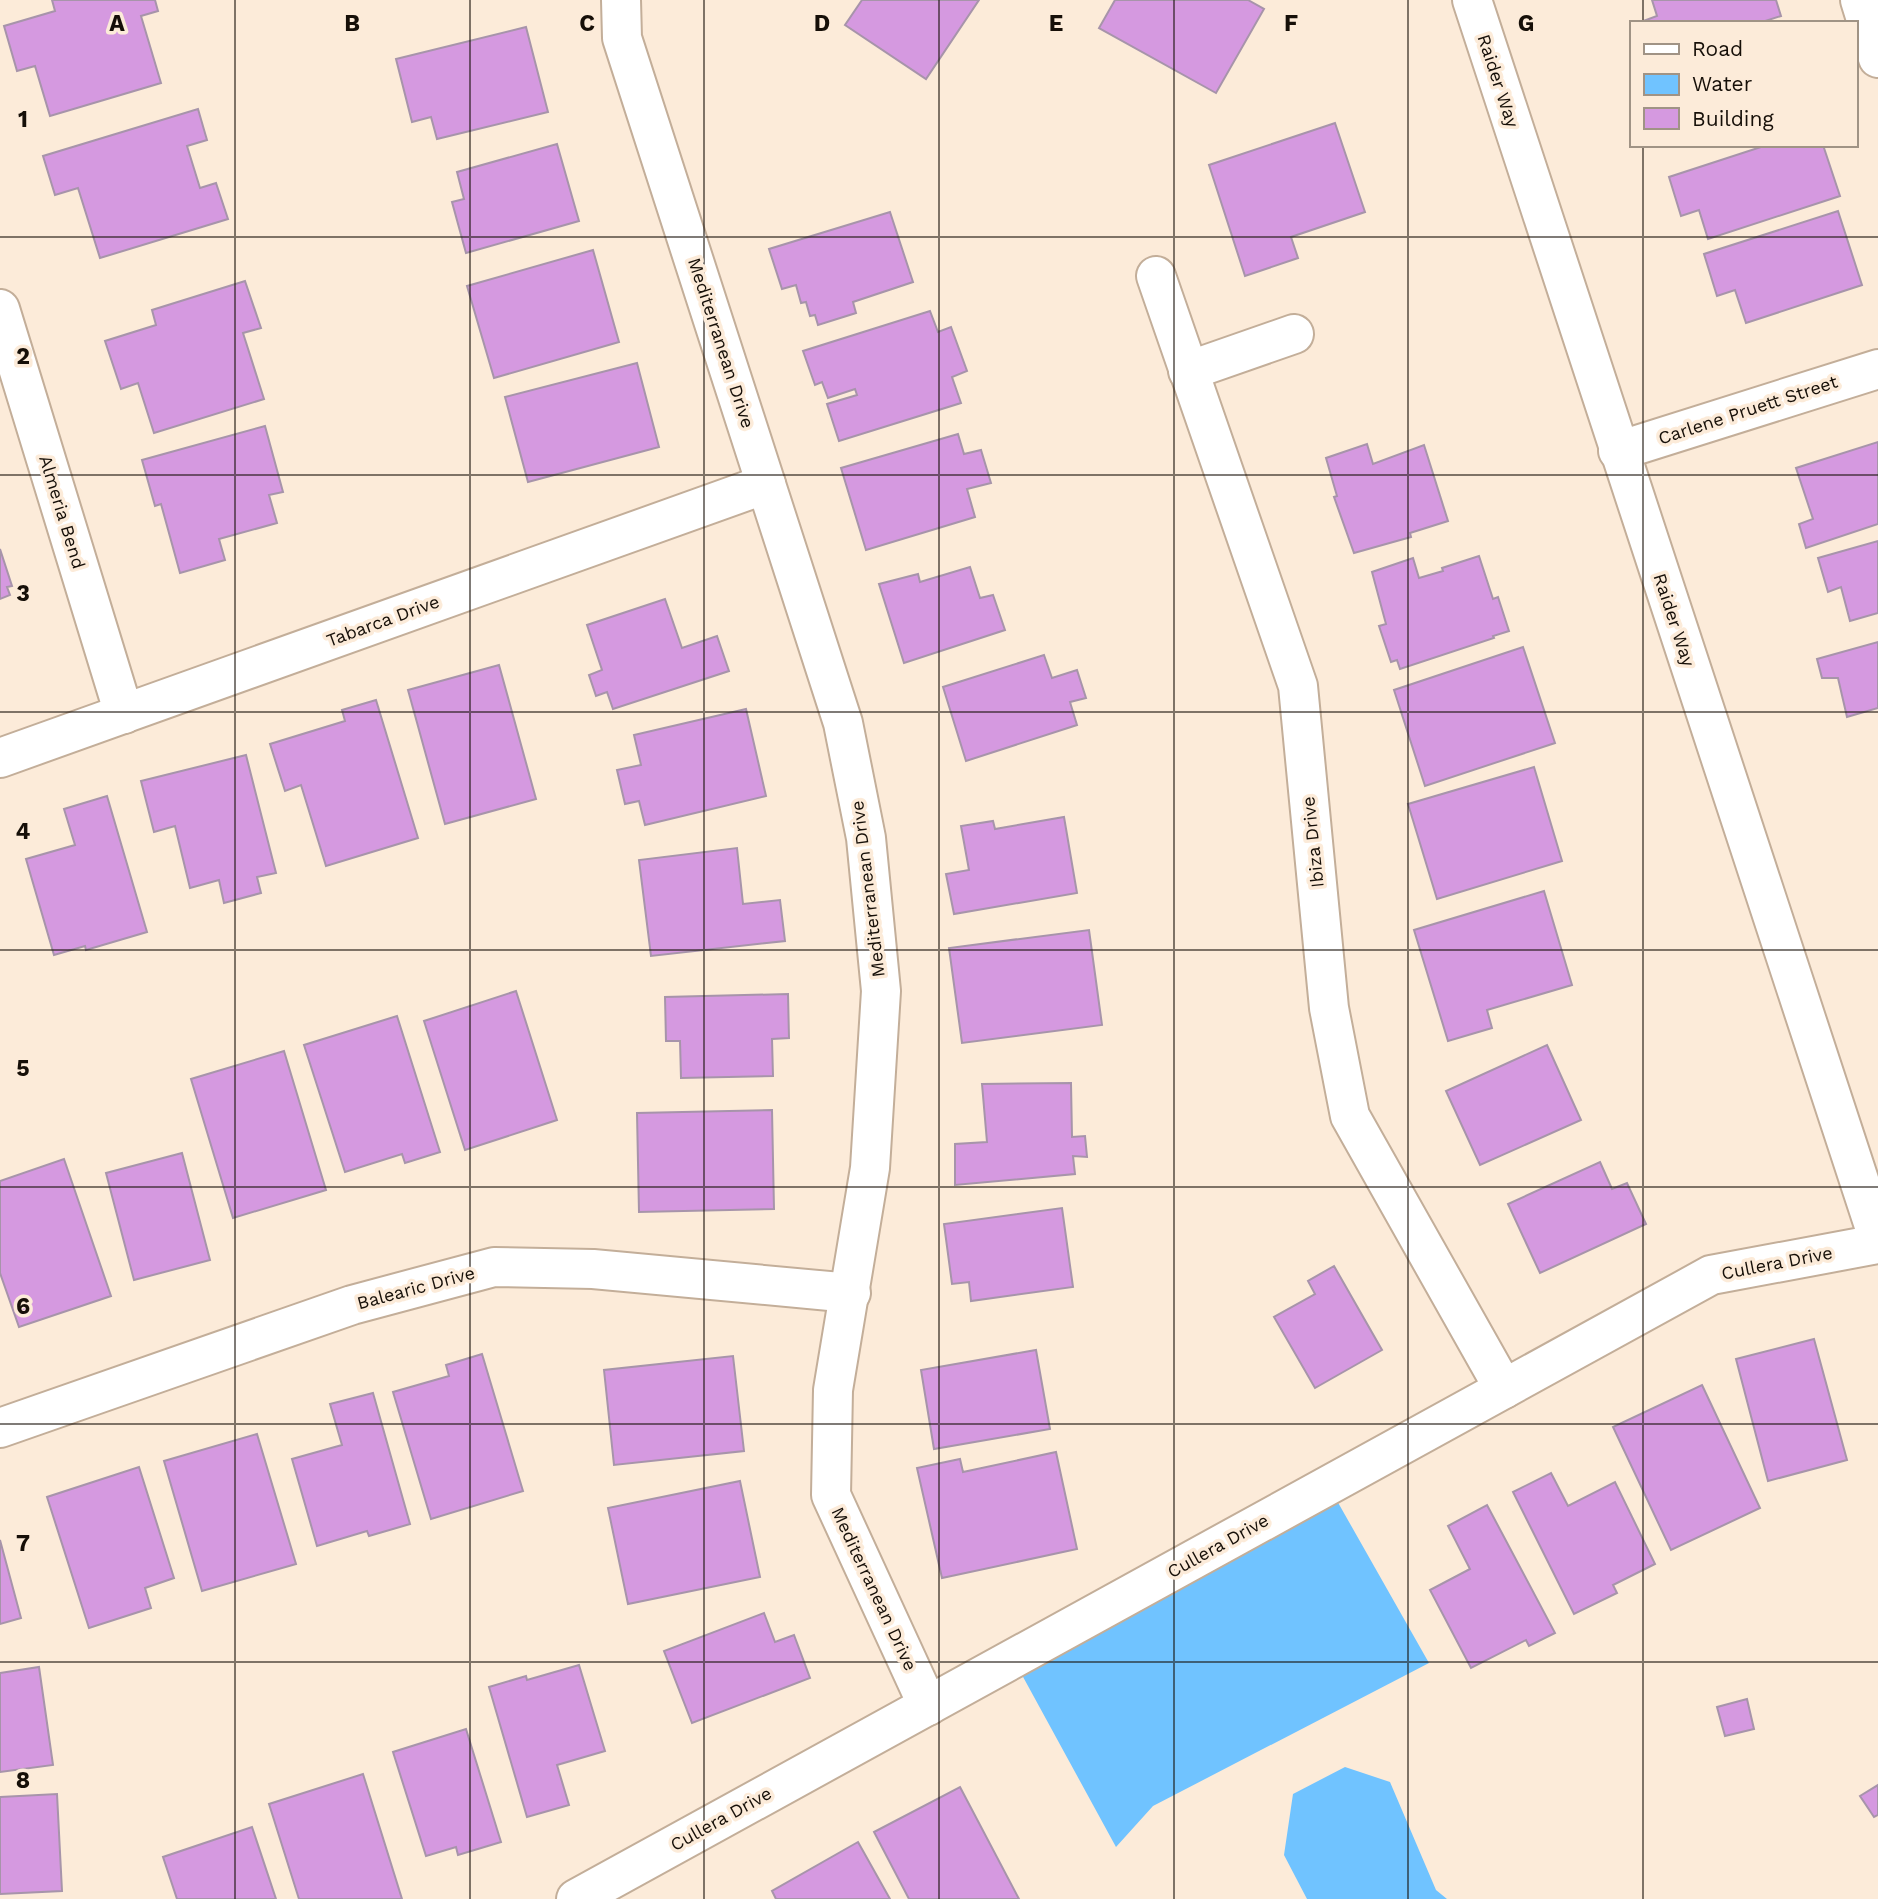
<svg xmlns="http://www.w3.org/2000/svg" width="1878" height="1899" font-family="'Work Sans',sans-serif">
<rect width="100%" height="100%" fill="#fcebd9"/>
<g fill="#70c3ff">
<polygon points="1336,1499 1429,1663 1153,1806 1116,1847 1022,1675"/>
<polygon points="1345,1767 1390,1782 1436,1890 1447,1899 1307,1899 1284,1855 1293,1794"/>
</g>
<g fill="#d599e0" stroke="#a794aa" stroke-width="2">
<polygon points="52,0 155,0 158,11 141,16 161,83 50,116 35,66 17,71 4,26 55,11"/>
<polygon points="862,0 979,0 926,79 845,25"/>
<polygon points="1115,0 1248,0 1264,9 1216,93 1099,28"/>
<polygon points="1652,0 1776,0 1781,16 1759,23 1638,23 1657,16"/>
<polygon points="526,27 548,112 437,139 431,117 412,122 396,59"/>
<polygon points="198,109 207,140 187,146 200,188 216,183 228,219 100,258 78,188 55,195 43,156"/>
<polygon points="1335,123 1365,212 1291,237 1298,258 1245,276 1209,165"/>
<polygon points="557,144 579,221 466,253 452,202 464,199 457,172"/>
<polygon points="1767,145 1823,145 1840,196 1708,239 1699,210 1681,216 1669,177"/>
<polygon points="1838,211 1862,285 1746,323 1735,290 1717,296 1704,254"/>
<polygon points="890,212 913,282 853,302 856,313 818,325 815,315 810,316 806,302 801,303 796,285 782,289 769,249"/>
<polygon points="593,250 619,342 494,378 467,286"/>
<polygon points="245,281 261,328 243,333 264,399 154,433 138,383 121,389 105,341 156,325 152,310"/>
<polygon points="930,311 938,332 951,327 967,371 952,377 961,403 839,441 827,404 857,395 855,389 828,398 822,382 815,385 803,351"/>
<polygon points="637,363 659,447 528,482 505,397"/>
<polygon points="265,426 283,492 269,495 277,523 219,539 225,560 180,573 161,504 155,506 142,460"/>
<polygon points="958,434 964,454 981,450 991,483 967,489 975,517 866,550 841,468"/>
<polygon points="1878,442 1878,524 1806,548 1799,524 1813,519 1796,468"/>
<polygon points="1367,444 1373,464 1424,445 1448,521 1410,533 1411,537 1354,553 1334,497 1337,496 1326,458"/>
<polygon points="1878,541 1878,613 1850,621 1841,587 1828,592 1818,558"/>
<polygon points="0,549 12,586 7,587 10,595 0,599"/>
<polygon points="1479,556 1493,599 1498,597 1509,631 1493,636 1494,638 1400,669 1397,660 1391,662 1379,626 1386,624 1372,572 1413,558 1419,578 1443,571 1442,568"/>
<polygon points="970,567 980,598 993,595 1005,630 904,663 879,584 918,574 920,582"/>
<polygon points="665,599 682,648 717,636 729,671 613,709 607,692 596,696 589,675 602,670 587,625"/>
<polygon points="1878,642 1878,708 1847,717 1838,678 1822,678 1817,659"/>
<polygon points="1523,647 1555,743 1425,786 1394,690"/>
<polygon points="1044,655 1052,678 1077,670 1086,698 1070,702 1077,725 966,761 943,687"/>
<polygon points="499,665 536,799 445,824 408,690"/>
<polygon points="376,700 418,838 326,866 301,785 285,791 270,744 345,721 342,710"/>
<polygon points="746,709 766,796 645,825 639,801 625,804 617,770 641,765 634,735"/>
<polygon points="246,755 276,873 257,877 261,893 224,903 219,880 190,888 175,826 154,832 141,781"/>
<polygon points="1534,767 1562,861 1437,899 1408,804"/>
<polygon points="107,796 147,932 86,950 85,946 54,955 26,859 75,845 64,809"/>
<polygon points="1064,817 1077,893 954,914 946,874 969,870 961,826 993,821 995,829"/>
<polygon points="737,848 743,904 780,900 785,941 651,956 639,860"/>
<polygon points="1544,891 1572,985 1487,1010 1492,1028 1448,1041 1414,930"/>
<polygon points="1089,930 1102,1025 962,1043 949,948"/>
<polygon points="516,991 557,1120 465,1150 424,1021"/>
<polygon points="788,994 789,1038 772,1039 773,1076 681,1078 680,1041 666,1041 665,997"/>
<polygon points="397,1016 440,1152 405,1163 402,1154 345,1172 304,1045"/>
<polygon points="1547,1045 1581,1120 1480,1165 1446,1091"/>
<polygon points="284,1051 326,1190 233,1218 191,1079"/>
<polygon points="1071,1083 1072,1137 1085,1136 1087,1157 1073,1156 1075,1174 955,1185 955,1144 987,1142 982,1084"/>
<polygon points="772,1110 774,1209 639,1212 637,1113"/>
<polygon points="182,1153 210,1260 134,1280 106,1173"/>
<polygon points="64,1159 111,1296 19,1327 0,1273 0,1181"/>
<polygon points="1600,1162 1612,1189 1627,1183 1646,1224 1540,1273 1508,1204"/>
<polygon points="1062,1208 1073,1287 971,1301 969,1282 952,1284 944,1224"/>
<polygon points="1334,1266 1382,1350 1315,1388 1274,1317 1315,1294 1308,1281"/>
<polygon points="1814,1339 1847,1460 1768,1481 1736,1359"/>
<polygon points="1036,1350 1050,1429 934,1449 921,1370"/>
<polygon points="482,1354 523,1491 431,1519 393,1392 449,1376 446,1365"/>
<polygon points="733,1356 744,1451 614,1465 604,1370"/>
<polygon points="1702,1385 1760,1508 1671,1550 1613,1427"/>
<polygon points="373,1393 410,1524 369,1536 367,1531 317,1546 292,1459 342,1445 330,1404"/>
<polygon points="257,1434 296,1564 202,1591 164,1461"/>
<polygon points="1056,1452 1077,1549 942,1578 917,1468 960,1459 963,1472"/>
<polygon points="139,1467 174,1578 145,1588 151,1608 89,1628 47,1497"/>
<polygon points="1551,1473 1568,1506 1615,1482 1655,1564 1613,1585 1617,1593 1574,1614 1513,1492"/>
<polygon points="740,1481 760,1577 628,1604 608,1508"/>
<polygon points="1487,1505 1555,1633 1529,1646 1526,1640 1471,1668 1430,1590 1470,1569 1448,1526"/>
<polygon points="0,1540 21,1618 0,1624"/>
<polygon points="764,1613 775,1642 794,1635 810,1678 692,1723 664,1651"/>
<polygon points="579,1665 605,1751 557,1765 569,1805 527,1817 489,1687 526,1676 527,1680"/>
<polygon points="39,1667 53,1765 0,1772 0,1673"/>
<polygon points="1747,1699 1754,1729 1725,1736 1717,1707"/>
<polygon points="466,1729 501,1842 458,1855 456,1847 426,1856 393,1752"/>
<polygon points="363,1774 402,1899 299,1899 269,1804"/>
<polygon points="1878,1785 1878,1815 1874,1817 1860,1796"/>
<polygon points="960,1787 1019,1899 909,1899 874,1832"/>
<polygon points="57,1794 62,1891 0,1894 0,1797"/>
<polygon points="252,1827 276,1899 177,1899 163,1857"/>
<polygon points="858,1842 890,1899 776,1899 772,1891"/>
</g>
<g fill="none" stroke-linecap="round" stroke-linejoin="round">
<g stroke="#c3ae99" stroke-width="42">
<g id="street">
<polyline points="621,0 622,38 843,723 866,838 881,991 870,1168 833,1390 831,1495 928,1706"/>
<polyline points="1472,0 1878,1238"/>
<polyline points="1860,0 1878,58"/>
<polyline points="1156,276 1298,686 1329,1008 1350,1116 1504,1389"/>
<polyline points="0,309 124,714"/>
<polyline points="1188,371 1294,334"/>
<polyline points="1618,451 1878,369"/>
<polyline points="0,758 766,484"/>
<polyline points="0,1428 352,1305 494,1267 593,1269 851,1293"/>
<polyline points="576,1899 1711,1275 1878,1244"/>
</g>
</g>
<use href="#street" stroke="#fff" stroke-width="38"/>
</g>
<path fill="none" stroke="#160f08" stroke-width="2" stroke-opacity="0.55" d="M235 0V1899M470 0V1899M704 0V1899M939 0V1899M1174 0V1899M1408 0V1899M1643 0V23M1643 145V1899M0 237H1878M0 475H1878M0 712H1878M0 950H1878M0 1187H1878M0 1424H1878M0 1662H1878"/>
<g text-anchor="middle" stroke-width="7" stroke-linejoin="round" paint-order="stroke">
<g font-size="18" fill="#160f08" stroke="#fcebd9">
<text transform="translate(1498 81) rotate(72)" y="6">Raider Way</text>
<text transform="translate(721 343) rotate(72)" y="6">Mediterranean Drive</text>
<text transform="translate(1748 410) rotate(-18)" y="6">Carlene Pruett Street</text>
<text transform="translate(62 512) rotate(73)" y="6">Almeria Bend</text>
<text transform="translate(1674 620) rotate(72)" y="6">Raider Way</text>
<text transform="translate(383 621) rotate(-20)" y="6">Tabarca Drive</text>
<text transform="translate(1313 842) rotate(-96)" y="6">Ibiza Drive</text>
<text transform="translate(868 889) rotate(-97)" y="6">Mediterranean Drive</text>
<text transform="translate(1777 1263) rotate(-11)" y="6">Cullera Drive</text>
<text transform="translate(416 1288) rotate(-15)" y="6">Balearic Drive</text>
<text transform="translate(1218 1546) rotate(-29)" y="6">Cullera Drive</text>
<text transform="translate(874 1589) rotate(65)" y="6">Mediterranean Drive</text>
<text transform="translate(721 1819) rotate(-29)" y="6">Cullera Drive</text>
</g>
</g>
<g font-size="23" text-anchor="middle" font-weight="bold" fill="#160f08" stroke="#fcebd9" stroke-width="7" stroke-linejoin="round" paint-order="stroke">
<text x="117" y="31">A</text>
<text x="352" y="31">B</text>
<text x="587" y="31">C</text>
<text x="822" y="31">D</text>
<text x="1056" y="31">E</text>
<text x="1291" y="31">F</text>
<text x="1526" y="31">G</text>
<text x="23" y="127">1</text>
<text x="23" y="364">2</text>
<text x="23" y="601">3</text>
<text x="23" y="839">4</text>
<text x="23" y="1076">5</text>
<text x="23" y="1314">6</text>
<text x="23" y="1551">7</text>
<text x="23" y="1788">8</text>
</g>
<rect x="1630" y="21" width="228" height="126" fill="#fcebd9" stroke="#a09385" stroke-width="2"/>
<rect x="1644" y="44" width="35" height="10" fill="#ffffff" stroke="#a09385" stroke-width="2"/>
<text x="1692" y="56" font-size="21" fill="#160f08">Road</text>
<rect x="1644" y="74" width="35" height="21" fill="#70c3ff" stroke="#a09385" stroke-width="2"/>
<text x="1692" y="91" font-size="21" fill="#160f08">Water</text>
<rect x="1644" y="108" width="35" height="21" fill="#d599e0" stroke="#a09385" stroke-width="2"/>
<text x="1692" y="126" font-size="21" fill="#160f08">Building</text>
</svg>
